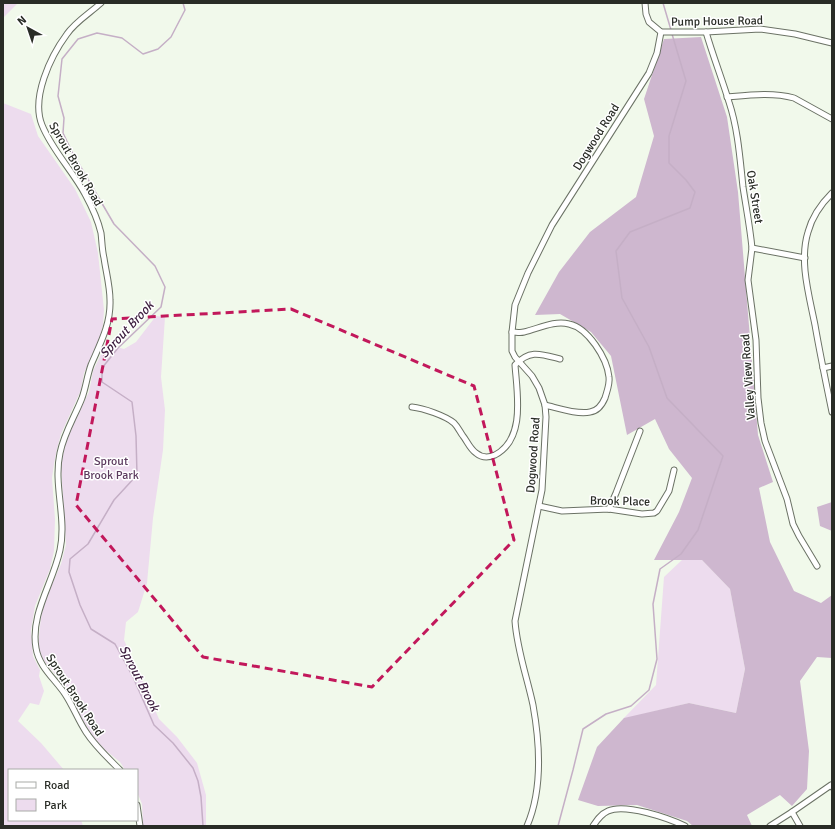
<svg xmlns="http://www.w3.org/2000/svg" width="835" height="829" font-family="Signika,sans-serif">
<rect width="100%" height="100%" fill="#f1f9eb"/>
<g fill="#eddcee">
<polygon points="3,3 18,3 3,18"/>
<polygon points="3,103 31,114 38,136 75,189 91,222 98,253 104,310 103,325 99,341 84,373 81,390 61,434 57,449 54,464 52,478 55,519 54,551 50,569 35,606 31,630 33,656 40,670 39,676 44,691 39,705 30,703 18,721 41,743 64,770 9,770 9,820 81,820 83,826 3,826"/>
<polygon points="156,316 165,317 161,377 165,410 163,450 153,518 147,583 138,612 126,622 124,640 142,679 159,719 177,737 197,763 206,795 206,826 143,826 142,804 137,792 137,770 125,770 120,762 104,749 91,734 81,717 70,692 48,666 40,655 38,646 41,617 46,598 61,564 66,545 61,467 66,438 89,392 93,371 106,344 124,349 136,342"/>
<polygon points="682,560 702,560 730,589 745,669 736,713 689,703 623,719 656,685 664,577"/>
</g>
<g fill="#ceb7cf">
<polygon points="701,37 727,117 738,192 758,435 773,482 759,488 770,542 794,591 821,603 832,595 832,658 817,657 800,681 809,751 807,789 792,806 780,795 747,815 752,826 693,826 687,821 637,805 598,806 578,800 597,747 624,718 689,703 736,713 745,669 730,589 702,560 654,560 679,512 692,478 669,449 655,419 627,435 611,356 591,332 560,314 535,315 559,272 590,232 636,197 654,136 644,99 664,39"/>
<polygon points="832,502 832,531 820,526 817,507"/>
</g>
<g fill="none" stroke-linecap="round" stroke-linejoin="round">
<g stroke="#c5afc6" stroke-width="1.5">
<polyline points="183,3 185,10 171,37 158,49 143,54 122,38 97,33 78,39 62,59 58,96 64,118 63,133 72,152 114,224 155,266 165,287 161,307 118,348 102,368 102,382 132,402 136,436 137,475 114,500 88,544 70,559 69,572 80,605 91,629 115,644 133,677 154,725 173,743 193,768 198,781 201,797 203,826"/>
<polyline points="663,3 671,30"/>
<polyline points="558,826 573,770 583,729 606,714 631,706 649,690 657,659 653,604 660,569 681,554 698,530 723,456 667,398 649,347 622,298 616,251 630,232 690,208 695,192 686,180 669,163 669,136 686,81 672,34"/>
</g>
<g stroke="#6b7265" stroke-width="7">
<g id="minor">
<path d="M101 3C90 13 75 22 67 34 50 57 31 98 42 125 52 150 72 170 85 194 91 205 98 220 101 233 102 241 102 250 104 258 106 272 110 286 110 300 111 324 100 344 91 365 87 376 86 387 82 398 75 416 64 433 60 453 53 485 67 518 60 550 53 583 30 614 36 648 39 667 55 679 65 694 73 706 78 720 86 732 95 746 108 758 120 770"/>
<polyline points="645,3 646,14 649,22 661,32 706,32 760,29 795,34 832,43"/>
<path d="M706 32C713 56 722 79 729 102 738 129 740 159 743 187 746 207 750 227 752 248L805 258"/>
<path d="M727 97C749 95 773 92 794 98L832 119"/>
<path d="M832 193C821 204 812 217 808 232 799 261 809 295 815 325 820 354 826 383 832 412"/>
<polyline points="752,248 748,280 756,340 758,398 761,423 765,441 787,499 793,524 799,536 817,566"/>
<path d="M512 332C516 332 520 333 524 332 538 329 554 320 569 324 588 328 607 358 609 377 610 384 607 391 605 398 602 405 598 411 590 412 578 415 558 408 545 405"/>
<polyline points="823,368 832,366"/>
<path d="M412 407C423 408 446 416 454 423 458 427 460 432 463 436 467 441 470 449 476 453 482 458 488 458 495 455 526 439 517 393 515 365 530 349 541 354 560 359"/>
<polyline points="539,506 562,511 609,509 642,514 654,513 657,511 669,491 674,470"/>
<polyline points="609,509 616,493 640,431"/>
<polyline points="137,805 140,826"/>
<polyline points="792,812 800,826"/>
<path d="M527 826C543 789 540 744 533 705 527 677 517 650 515 621L542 490 546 417 545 405 539 388 532 376 515 357 512 351V332L515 305 528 273 552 225 649 73 657 53 661 32"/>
<path d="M593 826C597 820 601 814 608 811 625 803 668 818 685 826"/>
<polyline points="770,826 792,812 831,785 832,787"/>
</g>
</g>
<use href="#minor" stroke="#fff" stroke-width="5"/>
</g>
<path fill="none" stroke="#c2185b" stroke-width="3" stroke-dasharray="8 5" stroke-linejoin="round" d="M291 309 474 386 514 540 372 687 203 657 76 505 112 319Z"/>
<g text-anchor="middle" stroke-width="3" stroke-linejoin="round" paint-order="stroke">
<g font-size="12" fill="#292c26" stroke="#fff">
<text transform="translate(717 21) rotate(-1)" y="4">Pump House Road</text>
<text transform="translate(596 137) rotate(-58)" y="4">Dogwood Road</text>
<text transform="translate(76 164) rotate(60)" y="4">Sprout Brook Road</text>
<text transform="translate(755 197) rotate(81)" y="4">Oak Street</text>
<text transform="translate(748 377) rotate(-94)" y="4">Valley View Road</text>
<text transform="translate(533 455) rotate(-86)" y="4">Dogwood Road</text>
<text transform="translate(620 501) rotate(1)" y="4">Brook Place</text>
<text transform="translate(75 695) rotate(57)" y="4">Sprout Brook Road</text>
</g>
<g font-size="12" fill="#5c3b5e" stroke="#fff">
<text x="111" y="465">Sprout<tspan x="111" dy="14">Brook Park</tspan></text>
</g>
<g font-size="13" font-style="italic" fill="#3f2041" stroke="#fff">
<text transform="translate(126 329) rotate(-47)" y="5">Sprout Brook</text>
<text transform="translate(140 678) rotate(63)" y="5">Sprout Brook</text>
</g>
</g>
<rect width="835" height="829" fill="none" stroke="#292c26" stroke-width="8"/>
<rect x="8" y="769" width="130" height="52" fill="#ffffff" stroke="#a9aba8"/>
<rect x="16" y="782" width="20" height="6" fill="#ffffff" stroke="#a9aba8"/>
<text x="44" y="789" font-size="12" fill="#292c26">Road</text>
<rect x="16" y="799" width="20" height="12" fill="#eddcee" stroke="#a9aba8"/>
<text x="44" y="809" font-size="12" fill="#292c26">Park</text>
<g transform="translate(28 28) rotate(320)" stroke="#ffffff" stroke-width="3" paint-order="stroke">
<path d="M0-3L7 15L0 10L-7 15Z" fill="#292c26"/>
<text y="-6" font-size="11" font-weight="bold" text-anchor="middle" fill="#292c26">N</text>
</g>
</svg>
